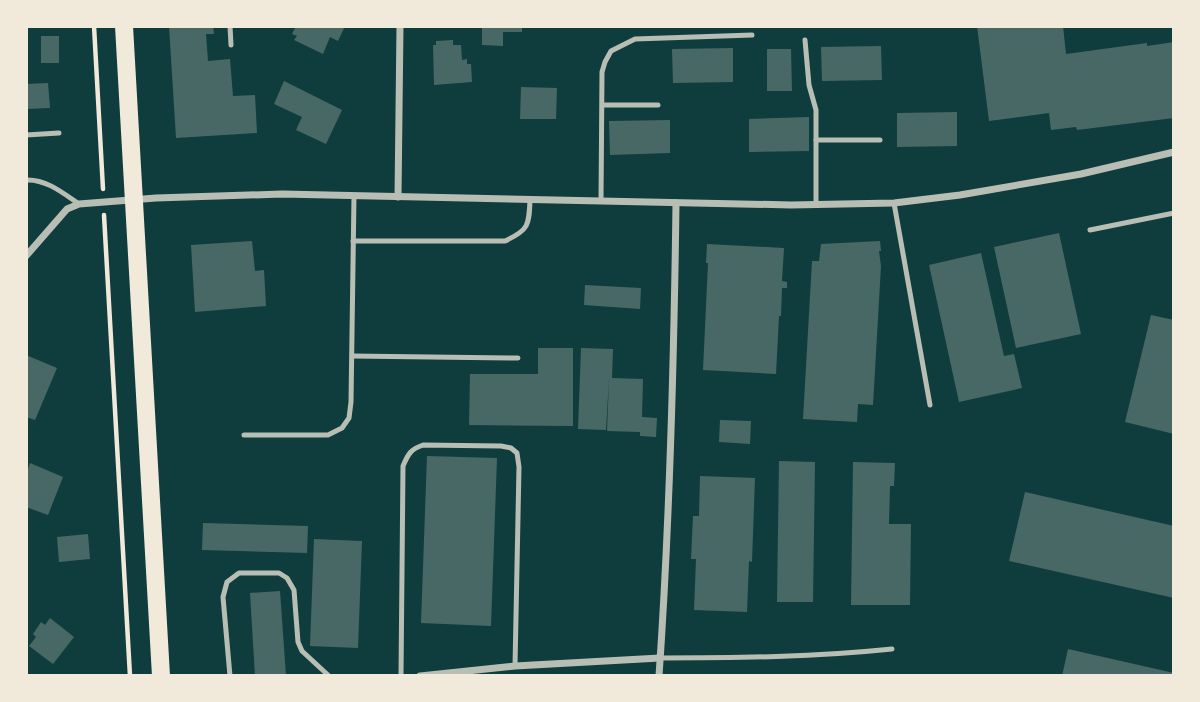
<svg xmlns="http://www.w3.org/2000/svg" width="1200" height="702" font-family="'Source Sans 3',sans-serif">
<rect width="100%" height="100%" fill="#0f3d3e"/>
<g fill="#486865">
<polygon points="169,26 213,26 214,34 206,34 208,61 230,59 233,96 255,95 257,133 176,138"/>
<polygon points="296,26 345,26 338,41 330,37 323,54 294,40 297,36 292,34"/>
<polygon points="482,26 522,26 522,32 503,32 503,46 482,45"/>
<polygon points="977,26 1063,26 1066,54 1147,43 1147,46 1174,42 1174,118 1077,130 1076,127 1051,130 1049,113 989,121"/>
<rect x="41" y="36" width="18" height="27"/>
<polygon points="453,40 453,45 461,45 462,60 467,59 467,64 471,64 472,82 434,85 433,45 436,45 436,41"/>
<polygon points="881,46 882,80 822,81 821,47"/>
<polygon points="733,48 733,82 673,83 672,49"/>
<polygon points="767,49 791,49 792,91 767,91"/>
<polygon points="284,81 342,110 326,144 296,130 302,117 274,104"/>
<polygon points="48,83 50,108 26,109 26,84"/>
<polygon points="521,87 557,88 556,119 520,119"/>
<polygon points="957,112 957,146 897,147 897,113"/>
<polygon points="809,117 809,151 749,152 749,119"/>
<polygon points="670,120 670,153 610,155 609,121"/>
<polygon points="1059,233 1081,334 1016,348 994,247"/>
<polygon points="252,241 255,271 264,270 266,306 195,312 191,245"/>
<polygon points="880,241 881,251 879,251 881,266 873,405 858,404 857,422 803,419 812,261 819,261 821,244"/>
<polygon points="707,244 784,248 782,281 787,282 787,288 782,288 781,316 779,316 776,374 703,370 708,263 706,263"/>
<polygon points="981,253 1004,356 1014,354 1022,388 959,402 929,265"/>
<polygon points="585,285 641,288 640,309 584,305"/>
<polygon points="1151,315 1174,320 1174,434 1125,422"/>
<polygon points="538,348 573,348 573,426 469,425 470,374 538,374"/>
<polygon points="581,348 613,349 612,378 643,379 642,417 657,418 656,437 640,436 640,432 607,431 609,379 606,430 578,429"/>
<polygon points="26,355 57,368 35,420 26,417"/>
<polygon points="720,420 751,421 750,444 719,442"/>
<polygon points="427,456 497,458 491,626 421,623"/>
<polygon points="779,461 815,462 813,602 777,602"/>
<polygon points="853,462 895,463 894,486 890,486 889,524 911,524 910,605 851,605"/>
<polygon points="30,463 63,477 48,515 26,507 26,474"/>
<polygon points="700,476 755,478 752,562 749,561 747,612 694,610 696,559 691,559 693,516 699,516"/>
<polygon points="1025,492 1174,526 1174,598 1009,561"/>
<polygon points="203,523 308,526 307,553 202,550"/>
<polygon points="88,534 90,559 59,562 57,537"/>
<polygon points="314,539 362,541 358,648 310,646"/>
<polygon points="280,591 286,676 255,676 250,593"/>
<polygon points="50,618 74,637 53,664 29,646 36,637 33,634 41,622 45,625"/>
<polygon points="1068,649 1174,673 1174,676 1062,676"/>
</g>
<g fill="none" stroke-linecap="round" stroke-linejoin="round">
<g stroke="#f1e9da" stroke-width="4.5">
<polyline points="94,26 103,189"/>
<polyline points="104,215 130,676"/>
</g>
<g stroke="#b8beb3" stroke-width="5">
<polyline points="230,26 231,45"/>
<polyline points="805,40 809,85 816,110 816,205"/>
<polyline points="603,105 658,105"/>
<polyline points="26,135 59,133"/>
<polyline points="816,140 880,140"/>
<path d="M26 180C46 179 63 193 79 204"/>
<polyline points="601,201 602,72 605,62 611,51 635,39 752,35"/>
<polyline points="894,203 930,405"/>
<polyline points="1090,230 1174,213"/>
<path d="M353 241H505C529 230 529 225 530 200"/>
<polyline points="352,356 518,358"/>
<polyline points="244,435 328,435 342,428 349,418 351,402 354,196"/>
<path d="M660 658C738 658 815 657 892 649"/>
<polyline points="230,676 223,597 227,582 239,573 279,573 287,578 294,590 298,642 302,651 329,676"/>
<path d="M401 676 403 466C408 454 411 449 423 445L501 446 511 448 517 453 519 467 515 666"/>
</g>
<g stroke="#b8beb3" stroke-width="7">
<polyline points="398,197 400,26"/>
<polyline points="26,256 67,209 79,204 156,198 282,194 791,205 894,203 960,195 1081,174 1174,152"/>
<polyline points="420,676 515,666 660,658"/>
<path d="M659 676C670 518 674 361 676 203"/>
</g>
<polyline stroke="#f1e9da" stroke-width="18" points="124,26 161,676"/>
</g>
<rect width="1200" height="702" fill="none" stroke="#f1e9da" stroke-width="56"/>
</svg>
